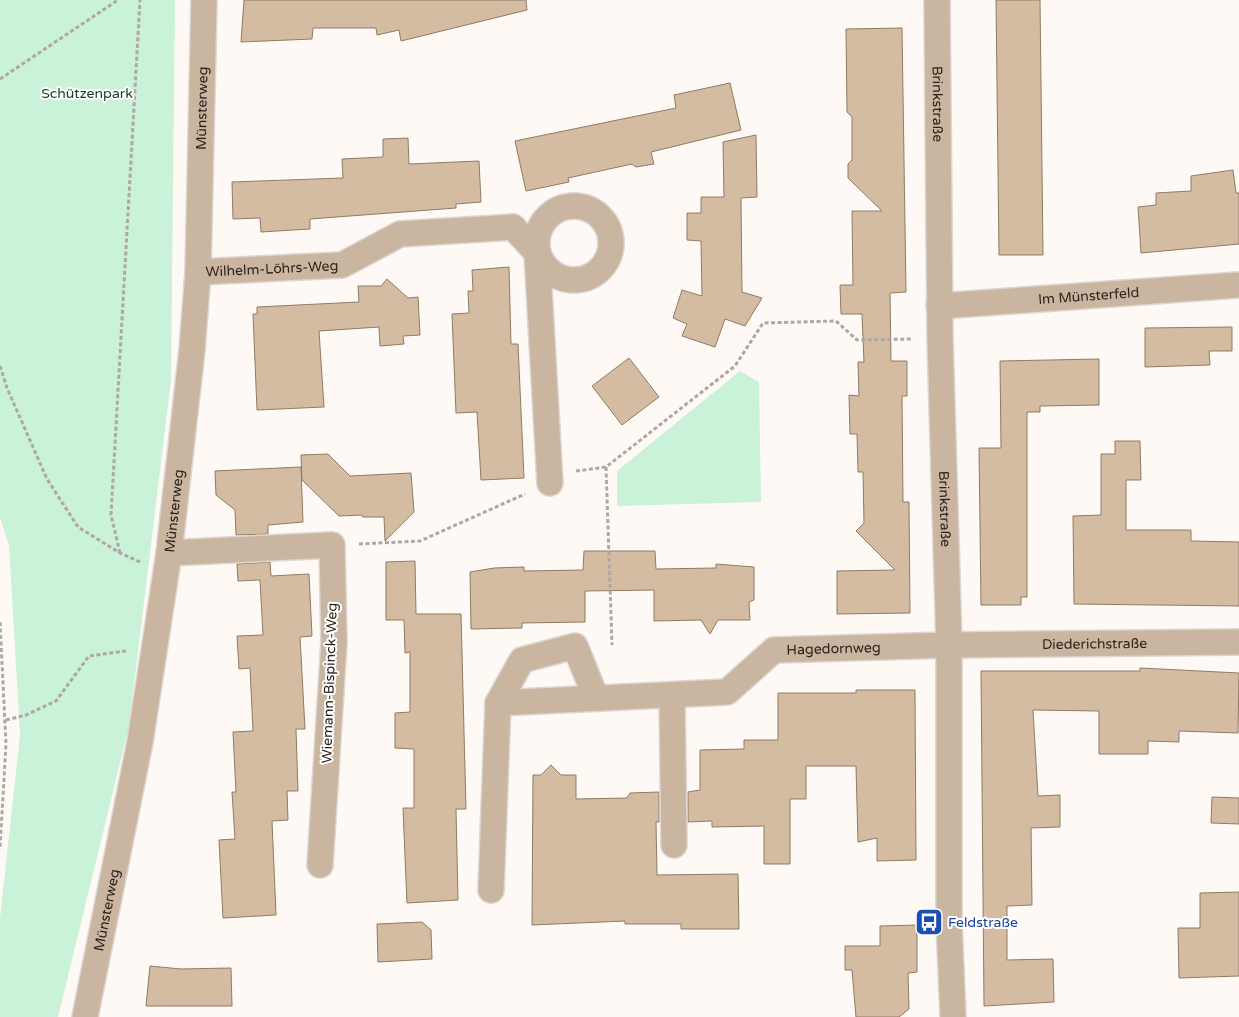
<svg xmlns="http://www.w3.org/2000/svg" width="1239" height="1017" font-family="'Varela Round',sans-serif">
<rect width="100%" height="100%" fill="#fff9f5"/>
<g fill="#c9f2d8">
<polygon points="0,0 175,0 171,380 129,726 58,1017 0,1017 0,918 20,735 9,545 0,518"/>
<polygon points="740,371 759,382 761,502 617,506 617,471"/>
</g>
<g fill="#d4bca3" stroke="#907a63">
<polygon points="244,0 526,0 527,10 401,41 399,30 377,35 376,28 313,28 312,39 241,42"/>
<polygon points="996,0 1040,0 1043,255 999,255"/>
<polygon points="902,28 906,292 890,293 891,361 907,361 907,396 902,396 903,502 909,502 910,613 837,614 837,571 895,570 856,531 864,523 863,472 858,472 857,434 850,434 849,395 859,396 858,362 864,362 862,314 841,314 840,285 853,285 852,211 882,211 848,178 848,164 852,160 852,117 847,112 846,29"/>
<polygon points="730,83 741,130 651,152 654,164 636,167 632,164 568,178 569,182 526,191 515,141 676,108 674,95"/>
<polygon points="756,135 757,197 741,198 742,292 762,298 745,326 725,319 715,347 682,336 687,324 673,318 682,290 702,296 701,241 687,240 687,213 701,213 701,197 724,197 723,142"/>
<polygon points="408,138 409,164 479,161 481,202 456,204 456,208 310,219 310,229 261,232 260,218 233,219 232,182 343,178 342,159 383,157 383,139"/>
<polygon points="1233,170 1236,193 1239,193 1239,244 1141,253 1138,207 1156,205 1156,193 1191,191 1191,176"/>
<polygon points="509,267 511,344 518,344 524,478 481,480 477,412 456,413 452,314 469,313 468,291 473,291 472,270"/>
<polygon points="387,279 408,298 418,297 420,335 403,336 404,344 380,346 379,327 319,331 324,407 257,410 253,314 257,314 257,307 359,302 358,286 381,286"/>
<polygon points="1232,327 1232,351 1209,351 1210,365 1145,367 1145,328"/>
<polygon points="629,358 659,397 622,425 592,386"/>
<polygon points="1099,359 1099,405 1040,406 1040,412 1027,412 1027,597 1021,597 1021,605 981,605 979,448 1001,448 1000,361"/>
<polygon points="1115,441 1140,441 1141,480 1126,480 1126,530 1191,530 1191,541 1239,542 1239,606 1074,604 1073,516 1101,515 1101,454 1115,454"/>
<polygon points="328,454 350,476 411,473 414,512 385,541 384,517 363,517 361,515 339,516 302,480 301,455"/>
<polygon points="301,467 303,522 268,525 268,534 236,535 235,510 216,495 215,471"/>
<polygon points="584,551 655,551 656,569 716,568 716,564 754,567 754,600 749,602 750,620 718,620 710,634 701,620 654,621 654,590 585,591 585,622 522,623 522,628 471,629 470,572 494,568 524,567 524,571 583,570"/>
<polygon points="415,561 416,614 461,614 466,809 456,809 458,900 407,903 403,808 414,808 414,749 395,748 395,713 410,712 410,652 405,653 404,620 386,620 386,562"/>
<polygon points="270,562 271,576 309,574 312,636 300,637 305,729 296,729 298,791 287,791 288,820 272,821 276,915 223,918 219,840 235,839 232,792 236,792 233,732 253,731 250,668 239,669 237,636 263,635 260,580 238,581 237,564"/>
<polygon points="1140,668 1239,673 1238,733 1179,731 1179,742 1148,741 1148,754 1099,754 1099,711 1033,710 1038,796 1060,795 1060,827 1031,828 1032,905 1007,906 1007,960 1053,959 1054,1002 984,1006 981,671 1140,671"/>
<polygon points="856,690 915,690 916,860 877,861 877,838 858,842 856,766 806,766 806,799 790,799 790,864 764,864 764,826 712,827 712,821 688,822 688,792 700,790 700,750 744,749 744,740 778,740 778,693 856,693"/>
<polygon points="551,765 561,775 576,775 576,799 627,798 630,793 659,792 659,822 656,822 657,875 738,874 739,929 681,929 681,924 625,924 625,921 532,925 533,775 541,775"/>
<polygon points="1212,797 1239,798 1239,824 1211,823"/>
<polygon points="1239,892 1239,976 1179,978 1178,928 1200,928 1200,893"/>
<polygon points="422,922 431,930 432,959 378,962 377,924"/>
<polygon points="917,925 917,972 908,973 909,1009 899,1017 856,1017 852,970 845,970 845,946 880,946 880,926"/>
<polygon points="150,966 181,969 231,968 232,1006 146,1006"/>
</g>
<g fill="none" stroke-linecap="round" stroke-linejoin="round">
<g stroke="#ddd6d2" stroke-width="28">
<g id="minor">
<path id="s1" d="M937 0 940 338 949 645V921L953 1017"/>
<circle cx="574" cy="243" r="37"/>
<path id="s2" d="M198 272 342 265 400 234 513 227 537 253 550 483"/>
<path id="s3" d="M939 306 1239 285"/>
<polyline points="169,553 332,545 334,642 320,865"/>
<polyline points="672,695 674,845"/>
<polyline points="498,703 522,660 575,646 596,698"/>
<path id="s4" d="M491 890 498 703 727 692 774 650 949 645 1239 642"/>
<path id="s5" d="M85 1017 140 742 169 553 192 350 198 272 204 0"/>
</g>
</g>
<g stroke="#afa7a2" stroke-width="3" stroke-dasharray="4 2.5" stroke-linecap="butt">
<polyline points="0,79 118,0"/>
<polyline points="0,366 7,388 47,479 78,527 120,553 140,562"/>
<polyline points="606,467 612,645"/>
<polyline points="576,471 606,467 735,366 763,323 836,321 857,340 912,339"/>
<polyline points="359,544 420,541 525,494"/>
<polyline points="120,553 111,515 140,0"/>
<polyline points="0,622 6,744 0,848"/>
<polyline points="6,720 26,715 56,701 89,656 126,651"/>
</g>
<use href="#minor" stroke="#cab5a0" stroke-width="25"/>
</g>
<defs>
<g id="bus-square" transform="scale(1.4375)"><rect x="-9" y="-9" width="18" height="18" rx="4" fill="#1a4fb4" stroke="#fff"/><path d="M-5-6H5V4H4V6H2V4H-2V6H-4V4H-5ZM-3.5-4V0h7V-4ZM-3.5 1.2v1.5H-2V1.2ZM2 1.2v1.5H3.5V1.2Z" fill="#fff"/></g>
</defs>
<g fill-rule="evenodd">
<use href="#bus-square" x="929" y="922"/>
</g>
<g text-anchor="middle" stroke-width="4" stroke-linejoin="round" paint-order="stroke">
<g font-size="14" fill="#12432a" stroke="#fff">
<text x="87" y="98">Schützenpark</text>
</g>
<g font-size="14" fill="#2b1f18" stroke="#fff">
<text dy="5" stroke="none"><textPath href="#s1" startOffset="104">Brinkstraße</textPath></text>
<text dy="5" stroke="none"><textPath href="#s5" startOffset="918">Münsterweg</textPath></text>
<text dy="5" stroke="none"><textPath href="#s2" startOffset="74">Wilhelm-Löhrs-Weg</textPath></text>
<text dy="5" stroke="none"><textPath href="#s3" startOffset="150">Im Münsterfeld</textPath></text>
<text dy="5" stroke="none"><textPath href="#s1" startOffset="509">Brinkstraße</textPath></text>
<text dy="5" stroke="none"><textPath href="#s5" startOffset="514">Münsterweg</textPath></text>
<text dy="5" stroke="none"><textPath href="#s4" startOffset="800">Diederichstraße</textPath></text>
<text dy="5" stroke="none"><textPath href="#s4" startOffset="539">Hagedornweg</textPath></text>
<text transform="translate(329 683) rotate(-88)" y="5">Wiemann-Bispinck-Weg</text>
<text dy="5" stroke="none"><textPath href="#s5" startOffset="109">Münsterweg</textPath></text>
</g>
<g font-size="14" fill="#164399" stroke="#fff" text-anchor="start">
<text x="948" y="927">Feldstraße</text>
</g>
</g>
</svg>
